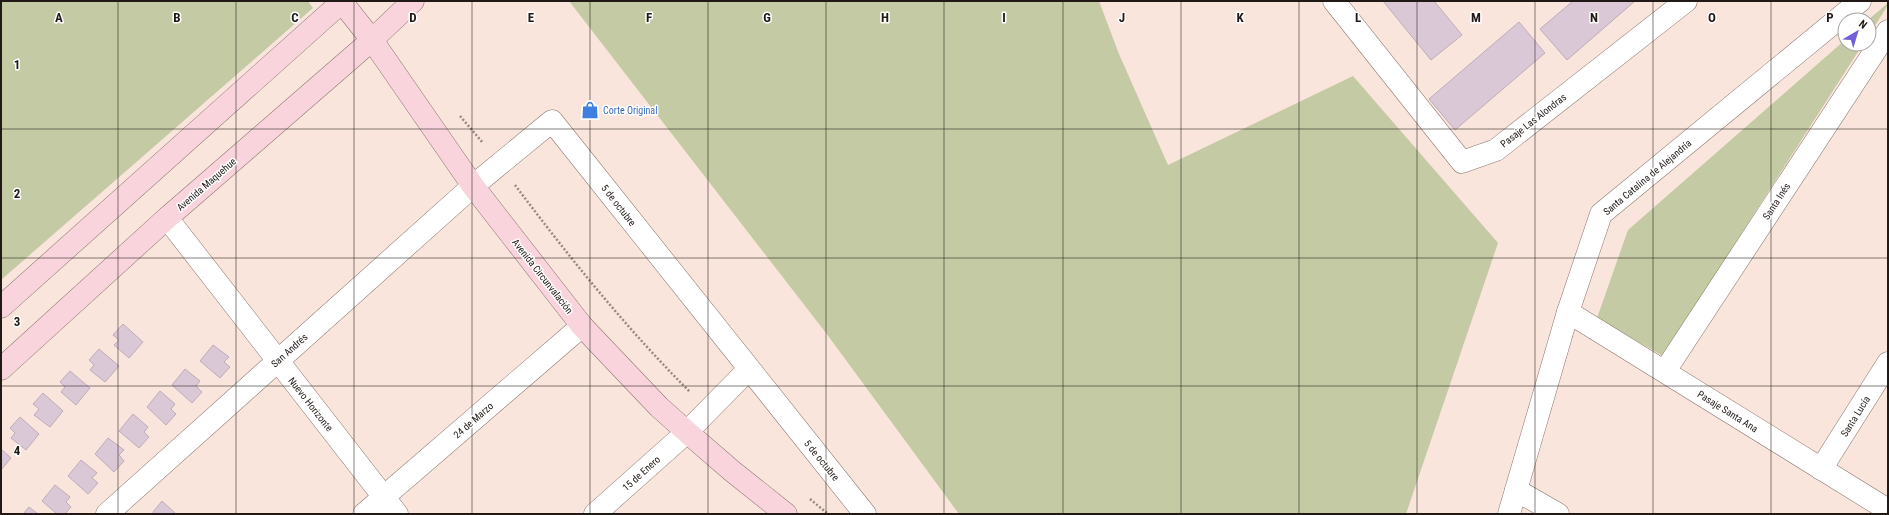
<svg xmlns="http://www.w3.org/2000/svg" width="1889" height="515" font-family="'Roboto Condensed',sans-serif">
<rect width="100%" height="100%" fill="#fae5dc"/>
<g fill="#c4caa3">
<polygon points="1,1 308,1 313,8 1,280"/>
<polygon points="569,1 1099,1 1119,54 1168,165 1353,76 1498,243 1406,514 959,514 826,333"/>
<polygon points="1888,3 1888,5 1869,35 1868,20"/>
<polygon points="1845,40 1845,44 1863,44 1663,356 1597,318 1628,230"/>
</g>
<g fill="#dac8d6" stroke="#bdacb9">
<polygon points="1383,1 1434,1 1462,35 1431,60"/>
<polygon points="1573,1 1635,1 1567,60 1540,29"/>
<polygon points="1519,22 1545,53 1455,130 1429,99"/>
<polygon points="123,324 143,342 129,358 114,345 119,340 113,335"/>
<polygon points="213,345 229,357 224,362 230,367 220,378 200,361"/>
<polygon points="99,349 119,366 105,382 90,370 94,365 89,360"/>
<polygon points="185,369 200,381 196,386 202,392 192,403 172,385"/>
<polygon points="70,371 90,388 76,405 61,392 65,387 60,382"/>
<polygon points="160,391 175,404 171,409 176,414 166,425 147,407"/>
<polygon points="43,393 63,411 50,427 34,415 39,409 33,404"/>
<polygon points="133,414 148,427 144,432 149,437 139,448 119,431"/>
<polygon points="20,417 39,434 26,450 11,438 15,433 10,428"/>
<polygon points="108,438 124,450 119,455 124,461 114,472 95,454"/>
<polygon points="1,449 11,458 1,470"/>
<polygon points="81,460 97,473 92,478 98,483 88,494 68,476"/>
<polygon points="55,485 70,497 66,502 71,507 65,514 57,514 42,501"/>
<polygon points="162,501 176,514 154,514 153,512"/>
<polygon points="29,507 38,514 23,514"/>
</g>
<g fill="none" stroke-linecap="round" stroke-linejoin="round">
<g stroke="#8a776f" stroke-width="23">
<g id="street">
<polyline points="1334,1 1462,162 1496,150 1686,1"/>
<polyline points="167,218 397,514"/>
<polyline points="1568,312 1888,510"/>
<polyline points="1665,371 1888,31"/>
<polyline points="1821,469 1888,363"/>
<polyline points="1516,490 1558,514"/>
<polyline points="107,514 473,186 552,121 865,514"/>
<polyline points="364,514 582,326"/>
<polyline points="595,514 687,432 749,369"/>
<polyline points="1509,514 1568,312 1601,214 1860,1"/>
</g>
</g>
<g stroke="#8a776f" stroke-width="23">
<g id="secondary">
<polyline points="341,1 372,40 473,186 582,326 659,407 687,432 732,471 786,514"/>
<polyline points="1,307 343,1"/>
<polyline points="1,369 167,218 372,40 413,1"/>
</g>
</g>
<g stroke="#968781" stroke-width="2.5" stroke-dasharray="2 2" stroke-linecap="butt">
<polyline points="460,116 483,143"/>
<path d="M515 185C569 257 626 328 690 392"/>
<polyline points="810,499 828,514"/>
</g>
<use href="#street" stroke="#fff" stroke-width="22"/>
<use href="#secondary" stroke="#f9d4dd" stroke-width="22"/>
</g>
<path fill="none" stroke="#201916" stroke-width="1" stroke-opacity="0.55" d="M118 1V514M236 1V514M354 1V514M472 1V514M590 1V514M708 1V514M826 1V514M944 1V514M1063 1V514M1181 1V514M1299 1V514M1417 1V514M1535 1V514M1653 1V514M1771 1V514M1 129H1888M1 258H1888M1 386H1888"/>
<defs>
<g id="shop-bare" transform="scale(1.38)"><path d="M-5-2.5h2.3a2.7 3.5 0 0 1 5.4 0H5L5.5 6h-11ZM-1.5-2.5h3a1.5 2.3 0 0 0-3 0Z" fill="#3f7fe0" stroke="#fff" stroke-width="2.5" paint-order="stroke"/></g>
</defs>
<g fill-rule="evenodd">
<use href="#shop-bare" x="590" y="110"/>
</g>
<g text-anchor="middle" stroke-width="3" stroke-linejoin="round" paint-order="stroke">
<g font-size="10" fill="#366cbe" stroke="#fff" text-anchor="start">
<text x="603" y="114">Corte Original</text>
</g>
<g font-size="10" fill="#201916" stroke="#fff">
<text transform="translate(1533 120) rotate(-38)" y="4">Pasaje Las Alondras</text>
<text transform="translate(1647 177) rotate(-40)" y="4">Santa Catalina de Alejandría</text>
<text transform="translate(206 184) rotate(-41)" y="4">Avenida Maquehue</text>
<text transform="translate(1776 201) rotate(-57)" y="4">Santa Inés</text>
<text transform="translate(619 205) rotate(52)" y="4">5 de octubre</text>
<text transform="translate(543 276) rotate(52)" y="4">Avenida Circunvalación</text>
<text transform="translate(289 350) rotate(-42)" y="4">San Andrés</text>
<text transform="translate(311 404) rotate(52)" y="4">Nuevo Horizonte</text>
<text transform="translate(1728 411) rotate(32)" y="4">Pasaje Santa Ana</text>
<text transform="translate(1855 416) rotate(-58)" y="4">Santa Lucía</text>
<text transform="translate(473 420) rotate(-41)" y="4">24 de Marzo</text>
<text transform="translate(822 460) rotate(51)" y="4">5 de octubre</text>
<text transform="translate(641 473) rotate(-42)" y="4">15 de Enero</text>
</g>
</g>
<g font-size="13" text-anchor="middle" font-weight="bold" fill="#201916" stroke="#fff" stroke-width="3" stroke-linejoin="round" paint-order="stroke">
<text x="59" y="22">A</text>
<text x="177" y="22">B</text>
<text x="295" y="22">C</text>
<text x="413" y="22">D</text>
<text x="531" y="22">E</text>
<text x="649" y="22">F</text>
<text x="767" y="22">G</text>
<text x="885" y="22">H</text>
<text x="1004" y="22">I</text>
<text x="1122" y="22">J</text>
<text x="1240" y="22">K</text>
<text x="1358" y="22">L</text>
<text x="1476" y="22">M</text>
<text x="1594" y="22">N</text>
<text x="1712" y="22">O</text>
<text x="1830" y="22">P</text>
<text x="17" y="69">1</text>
<text x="17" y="198">2</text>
<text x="17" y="326">3</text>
<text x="17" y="455">4</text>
</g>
<rect width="1889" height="515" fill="none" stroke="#201916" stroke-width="4"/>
<g transform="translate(1857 32) rotate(38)"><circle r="19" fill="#ffffff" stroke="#a6a3a2"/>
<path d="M0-3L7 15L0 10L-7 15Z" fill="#725fd9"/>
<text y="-6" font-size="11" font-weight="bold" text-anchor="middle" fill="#201916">N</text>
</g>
</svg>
